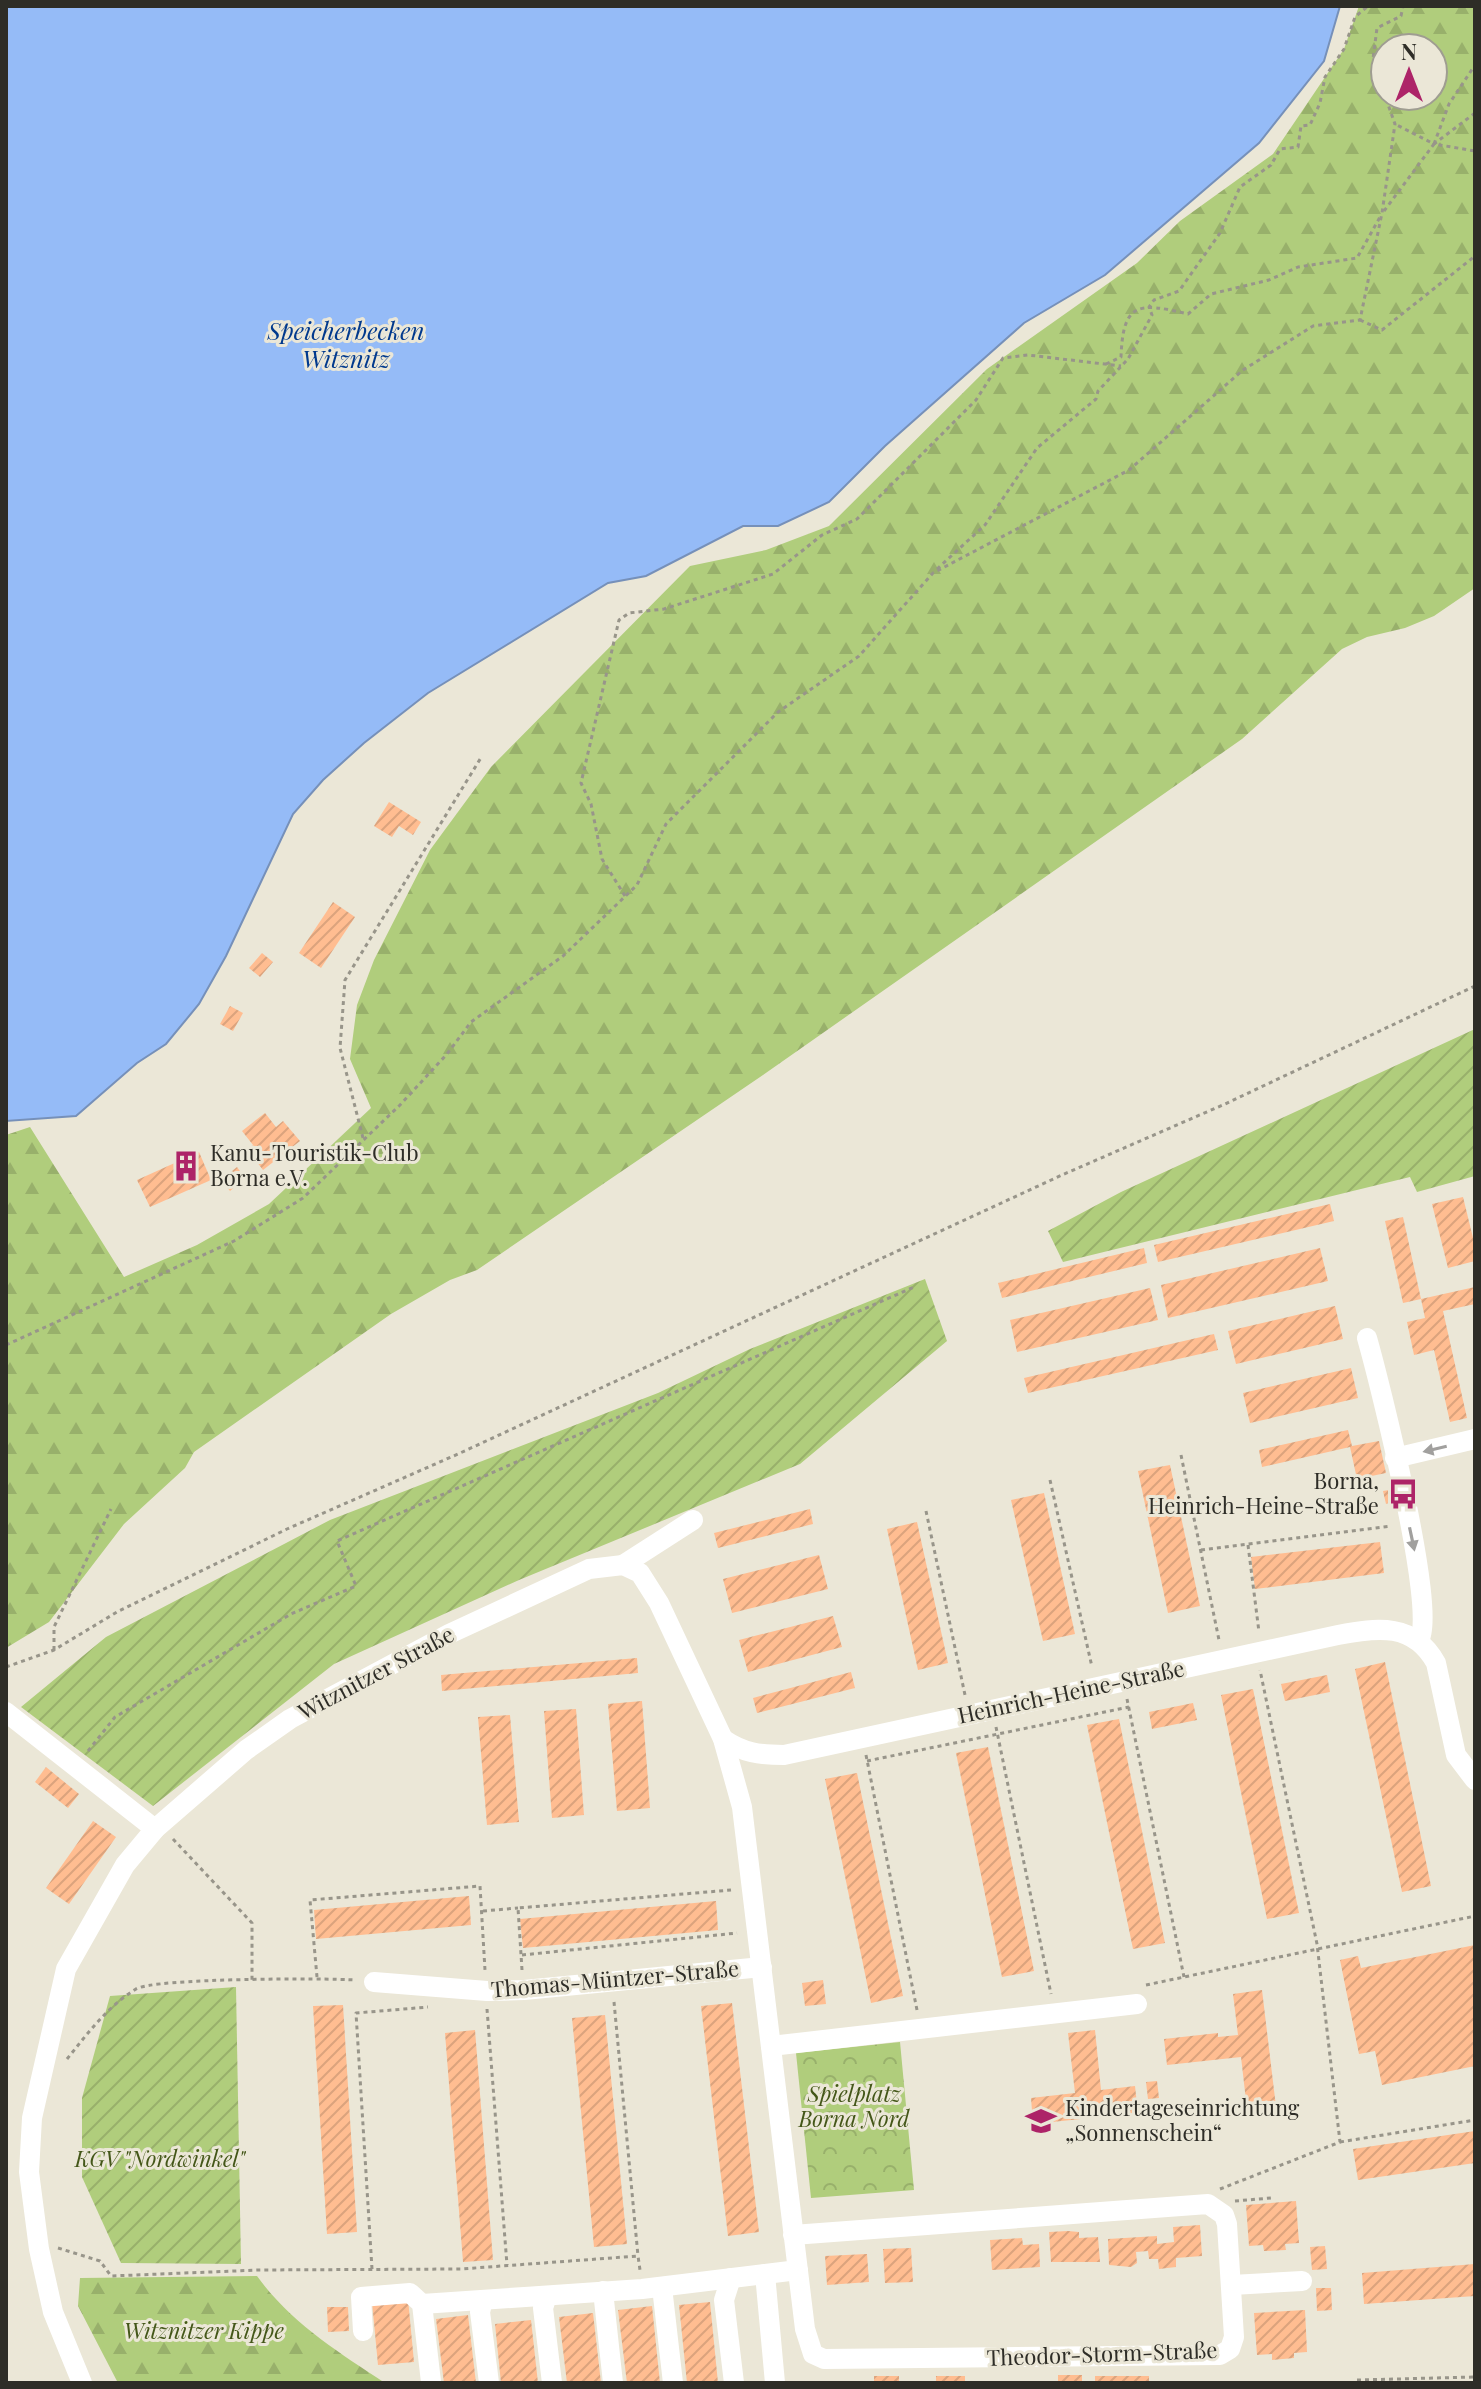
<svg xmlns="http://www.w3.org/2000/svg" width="1481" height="2389" font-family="'Playfair Display',serif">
<defs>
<pattern id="forest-firs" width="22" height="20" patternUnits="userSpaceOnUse" patternTransform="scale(2)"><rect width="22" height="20" fill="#b0cd7c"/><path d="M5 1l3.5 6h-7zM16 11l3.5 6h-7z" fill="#98b06b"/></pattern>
<pattern id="park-crowns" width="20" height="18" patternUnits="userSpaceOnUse" patternTransform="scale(2)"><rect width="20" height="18" fill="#b0cd7c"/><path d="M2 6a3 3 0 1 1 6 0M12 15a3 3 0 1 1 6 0" fill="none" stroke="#98b06b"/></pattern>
<pattern id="garden-furrows" width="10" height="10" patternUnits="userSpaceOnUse" patternTransform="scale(2)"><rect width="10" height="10" fill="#b0cd7c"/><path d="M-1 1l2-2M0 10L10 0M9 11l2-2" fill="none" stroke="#98b06b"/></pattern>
<pattern id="building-hatch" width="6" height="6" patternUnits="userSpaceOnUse" patternTransform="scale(2)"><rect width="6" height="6" fill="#ffbd91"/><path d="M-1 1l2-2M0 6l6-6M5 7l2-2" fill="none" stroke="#dba37d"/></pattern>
</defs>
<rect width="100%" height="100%" fill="#ebe7d7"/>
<g fill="url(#forest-firs)" fill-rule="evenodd">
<path d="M1359 6H1475V588L1434 616 1405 628 1367 637 1342 649 1242 739 763 1075 477 1270 450 1280 391 1314 194 1452 185 1468 124 1524 49 1622 6 1648V1135L30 1127 124 1277 197 1245 269 1204 371 1108 350 1059 357 1005 374 960 430 850 491 767 690 566 766 550 829 526 987 369 1137 263 1180 221 1273 154 1344 49ZM1385 48H1433V96H1385Z"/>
<path d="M257 2276C290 2322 338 2352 385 2383H118L78 2306 80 2278Z"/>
</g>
<polygon fill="url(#park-crowns)" points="900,2042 914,2190 811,2198 796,2053"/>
<g fill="url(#garden-furrows)">
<polygon points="1475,1029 1475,1176 1417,1192 1410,1177 1063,1262 1048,1231 1121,1192"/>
<polygon points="925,1279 947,1341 800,1464 519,1580 334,1664 153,1806 21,1707 106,1637 330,1520 658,1393 750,1349"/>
<polygon points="236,1987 241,2264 121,2263 82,2177 82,2098 110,1996"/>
</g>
<polygon fill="#95bbf7" stroke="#7690b9" stroke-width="2" points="6,6 1340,6 1324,61 1259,143 1105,275 1024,323 885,446 829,502 778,526 743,526 646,576 608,583 428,693 364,743 323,780 293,814 226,956 199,1004 166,1044 137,1063 76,1116 6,1121"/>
<g fill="url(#building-hatch)">
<polygon points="389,802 421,822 413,835 399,826 392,837 374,826"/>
<polygon points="333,902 355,917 321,968 299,953"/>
<polygon points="262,953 273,962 260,977 249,968"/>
<polygon points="230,1006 243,1013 233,1031 220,1024"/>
<polygon points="265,1113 276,1127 283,1121 300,1141 263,1170 247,1149 253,1145 242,1131"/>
<polygon points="199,1152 211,1180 150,1207 137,1180"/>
<polygon points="237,1167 245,1178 230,1191 221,1180"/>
<polygon points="1463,1197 1475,1246 1475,1261 1448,1268 1432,1204"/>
<polygon points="1330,1204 1334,1221 1158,1262 1154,1245"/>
<polygon points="1403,1217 1421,1299 1403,1303 1385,1221"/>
<polygon points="1144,1248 1147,1263 1002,1298 998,1283"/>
<polygon points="1320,1248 1328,1281 1168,1318 1161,1285"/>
<polygon points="1475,1287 1475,1304 1443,1311 1467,1418 1450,1422 1434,1350 1414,1355 1407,1322 1425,1318 1421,1299"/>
<polygon points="1150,1288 1158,1320 1017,1352 1010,1320"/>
<polygon points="1335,1306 1343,1339 1236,1364 1228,1331"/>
<polygon points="1214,1334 1218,1350 1028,1393 1024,1378"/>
<polygon points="1351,1368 1358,1398 1250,1423 1243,1393"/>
<polygon points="1348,1430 1352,1446 1379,1441 1386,1473 1357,1479 1350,1447 1262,1467 1259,1450"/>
<polygon points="1170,1465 1200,1606 1168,1613 1138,1471"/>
<polygon points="1389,1490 1391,1502 1386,1504 1383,1491"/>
<polygon points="1044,1493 1075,1634 1043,1641 1011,1500"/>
<polygon points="810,1509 813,1524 718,1548 714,1533"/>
<polygon points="917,1522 948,1663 918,1670 887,1529"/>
<polygon points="1380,1542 1384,1573 1255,1589 1251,1557"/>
<polygon points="819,1555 828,1589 732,1613 723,1579"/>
<polygon points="833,1616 842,1647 748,1672 739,1640"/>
<polygon points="637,1658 638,1673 442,1691 441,1675"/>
<polygon points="1385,1662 1431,1886 1402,1892 1355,1669"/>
<polygon points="851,1672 855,1688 757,1713 753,1698"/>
<polygon points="1327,1675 1330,1692 1285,1701 1281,1684"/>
<polygon points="1253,1689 1299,1913 1267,1919 1221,1695"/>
<polygon points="642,1701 650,1808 617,1811 608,1704"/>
<polygon points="1193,1703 1197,1720 1152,1729 1149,1712"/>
<polygon points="576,1709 584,1815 552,1818 544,1711"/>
<polygon points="510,1715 519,1822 487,1825 478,1717"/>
<polygon points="1119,1719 1165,1943 1133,1949 1087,1725"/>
<polygon points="988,1747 1034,1971 1002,1977 956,1753"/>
<polygon points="46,1767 79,1794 68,1808 35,1782"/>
<polygon points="857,1773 903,1996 871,2003 825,1779"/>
<polygon points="93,1821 116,1837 69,1904 46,1888"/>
<polygon points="469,1896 471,1925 316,1939 314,1910"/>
<polygon points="716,1901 718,1930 523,1948 520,1919"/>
<polygon points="1475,1945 1475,2066 1382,2085 1375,2051 1359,2054 1340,1960 1358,1956 1361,1968"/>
<polygon points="823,1980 826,2004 805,2006 802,1983"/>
<polygon points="1262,1990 1277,2115 1248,2118 1241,2057 1167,2065 1164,2039 1218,2033 1218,2037 1238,2035 1233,1994"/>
<polygon points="732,2003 759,2232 728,2236 701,2006"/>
<polygon points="343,2005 357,2232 327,2234 313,2006"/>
<polygon points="605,2015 627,2244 594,2247 572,2018"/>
<polygon points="475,2030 493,2260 463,2262 445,2033"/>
<polygon points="1095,2030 1101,2090 1135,2086 1138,2113 1033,2124 1031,2098 1075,2093 1068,2033"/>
<polygon points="1157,2081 1159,2098 1148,2099 1146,2082"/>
<polygon points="1475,2131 1475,2163 1358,2180 1353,2149"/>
<polygon points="1296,2201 1299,2243 1285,2244 1286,2250 1264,2251 1263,2245 1249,2246 1246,2205"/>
<polygon points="1200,2225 1202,2256 1176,2258 1176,2267 1159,2269 1158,2259 1149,2259 1148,2251 1136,2252 1137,2263 1131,2267 1109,2265 1108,2239 1157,2236 1157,2244 1174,2242 1173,2227"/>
<polygon points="1068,2231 1079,2232 1079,2238 1098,2237 1100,2262 1051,2262 1049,2232"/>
<polygon points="1022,2238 1023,2245 1039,2244 1040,2267 992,2270 990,2240"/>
<polygon points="1325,2246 1327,2269 1312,2270 1310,2247"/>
<polygon points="911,2248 913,2282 885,2283 883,2249"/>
<polygon points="867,2254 869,2282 827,2285 825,2256"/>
<polygon points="1475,2264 1475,2296 1364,2304 1362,2273"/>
<polygon points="1316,2288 1331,2288 1332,2310 1317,2311"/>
<polygon points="408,2299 414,2362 378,2365 372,2302"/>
<polygon points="710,2302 718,2383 687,2383 679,2305"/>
<polygon points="652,2306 660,2383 627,2383 618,2310"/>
<polygon points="327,2307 348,2307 349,2331 328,2332"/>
<polygon points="1305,2310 1307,2352 1294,2353 1294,2358 1272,2360 1272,2354 1257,2355 1254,2313"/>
<polygon points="593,2313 601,2383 567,2383 559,2317"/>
<polygon points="468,2315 476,2383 444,2383 436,2319"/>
<polygon points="531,2320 538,2383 501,2383 495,2324"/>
<rect x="1058" y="2375" width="24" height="8"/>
<rect x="874" y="2376" width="25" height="7"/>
<rect x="936" y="2376" width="29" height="7"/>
<rect x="1095" y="2376" width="54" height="7"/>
</g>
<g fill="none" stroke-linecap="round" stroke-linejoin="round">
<g stroke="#98958a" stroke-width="3" stroke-dasharray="4 4" stroke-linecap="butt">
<polyline points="1385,95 1373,59 1377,28 1401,16 1403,6"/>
<polyline points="1475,113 1434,144 1475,151"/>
<polyline points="1434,144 1449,104 1475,65"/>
<polyline points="1384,211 1434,144 1395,124"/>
<polyline points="1360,320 1382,330 1475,256"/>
<path d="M1106 364 1121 357C1123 302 1138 302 1188 314L1211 294 1269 280 1298 267 1357 258 1380 217"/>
<polyline points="937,569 985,525 1037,448 1096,399 1098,391 1128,359 1152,315 1149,307 1154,300 1179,291 1220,233 1240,187 1271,165 1280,149 1298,147 1301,126 1310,125 1320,103 1325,77 1344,49 1355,17 1368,6"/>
<polyline points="625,896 602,859 591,804 581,783 619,620 629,613 664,609 773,574 822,535 857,519 976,400 1003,358 1028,355 1121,366"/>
<polyline points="363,1138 340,1048 345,980 482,756"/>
<polyline points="6,1345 234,1241 303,1198 400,1105 447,1054 471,1022 563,956 637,885 666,824 778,712 859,656 933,573 1129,470 1243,370 1313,326 1360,320 1382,213 1395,124 1385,96"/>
<polyline points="1181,1455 1219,1640"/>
<polyline points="1050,1480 1092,1667"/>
<polyline points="926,1511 965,1695"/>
<polyline points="1248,1545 1259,1632"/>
<polyline points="1201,1550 1391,1526"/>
<polyline points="54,1650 54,1627 111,1509"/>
<polyline points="6,1667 54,1650 117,1612 287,1529 458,1454 1062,1175 1225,1104 1475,986"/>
<polyline points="1127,1699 1184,1977"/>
<polyline points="996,1727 1051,1994"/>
<polyline points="88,1751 115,1717 291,1614 356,1586 337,1541 914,1287"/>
<polyline points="866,1755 917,2010"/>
<polyline points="867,1761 1129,1707"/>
<polyline points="173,1839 252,1923 252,1980"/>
<polyline points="483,1911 518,1908"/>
<polyline points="522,1955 737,1933"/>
<polyline points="522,1970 518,1908 731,1890"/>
<polyline points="317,1977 310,1900 480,1886 485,1970"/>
<polyline points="1146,1985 1475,1916"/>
<polyline points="614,2002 638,2256"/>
<polyline points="487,2009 507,2265"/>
<path d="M67 2059C88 2033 107 2007 136 1989 153 1978 327 1978 356 1980"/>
<polyline points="1340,2142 1475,2120"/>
<polyline points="1220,2189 1340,2142 1317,1944 1260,1670"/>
<polyline points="1235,2201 1271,2198 1271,2202"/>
<polyline points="58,2248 100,2261 111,2276 259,2270 461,2269 638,2256 640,2270"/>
<polyline points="372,2269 356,2013 428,2007"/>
<polyline points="1357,2380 1475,2377"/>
</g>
<g stroke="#fff" stroke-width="20">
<path d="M1367 1338C1379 1380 1438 1614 1419 1640"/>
<polyline points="1395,1458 1475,1439"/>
<polyline points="623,1565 693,1520"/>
<polyline points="6,1712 155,1829"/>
<path d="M723 1739C743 1753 760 1755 784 1755L1338 1635C1378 1627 1414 1623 1436 1663L1456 1755 1475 1780"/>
<polyline points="374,1982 487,1991 524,1990 762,1967"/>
<polyline points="771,2046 1137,2004"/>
<polyline points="765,2274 775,2383"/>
<polyline points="731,2278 724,2300 734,2383"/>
<polyline points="1232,2285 1302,2281"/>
<polyline points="662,2287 673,2383"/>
<polyline points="603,2291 613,2383"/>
<polyline points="547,2296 543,2308 552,2383"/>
<polyline points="483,2300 480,2312 489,2383"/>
<polyline points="422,2304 642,2289 798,2270"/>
<polyline points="363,2331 361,2297 410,2293 422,2304 431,2382"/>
<polyline points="82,2383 53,2312 39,2249 29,2172 32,2118 66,1969 125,1865 155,1829 246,1750 290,1719 449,1634 589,1569 623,1565 640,1573 659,1603 723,1739 742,1807 805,2329 813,2354 824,2359 1220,2355 1230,2349 1234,2337 1227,2224 1224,2215 1208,2204 793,2235"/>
</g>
</g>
<defs><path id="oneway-solid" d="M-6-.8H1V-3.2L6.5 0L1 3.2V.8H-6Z" transform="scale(2)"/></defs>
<g fill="#a1a09e">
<use href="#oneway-solid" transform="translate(1435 1449) rotate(167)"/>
<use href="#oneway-solid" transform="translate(1412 1539) rotate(78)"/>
</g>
<defs>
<g id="building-bare" transform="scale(2.4)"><path d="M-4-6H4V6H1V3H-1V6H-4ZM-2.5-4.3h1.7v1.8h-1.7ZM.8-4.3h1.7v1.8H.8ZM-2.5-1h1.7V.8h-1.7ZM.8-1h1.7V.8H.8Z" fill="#ad2468" stroke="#ebe7d7" stroke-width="2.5" paint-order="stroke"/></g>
<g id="bus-bare" transform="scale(2.4)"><path d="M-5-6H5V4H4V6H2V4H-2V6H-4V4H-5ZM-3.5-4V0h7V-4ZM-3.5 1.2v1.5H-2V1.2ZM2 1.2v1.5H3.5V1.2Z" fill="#ad2468" stroke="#ebe7d7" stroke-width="2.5" paint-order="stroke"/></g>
<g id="school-bare" transform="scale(2.4)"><path d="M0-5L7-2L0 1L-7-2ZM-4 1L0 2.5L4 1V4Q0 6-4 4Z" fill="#ad2468" stroke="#ebe7d7" stroke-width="2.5" paint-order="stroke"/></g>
</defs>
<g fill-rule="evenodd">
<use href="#building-bare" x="186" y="1166"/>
<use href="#bus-bare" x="1403" y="1494"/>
<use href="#school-bare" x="1041" y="2121"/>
</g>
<g text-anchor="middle" stroke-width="6" stroke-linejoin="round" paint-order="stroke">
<g font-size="22" fill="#2e2d27" stroke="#ebe7d7" text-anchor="start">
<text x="210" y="1161">Kanu-Touristik-Club<tspan x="210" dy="25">Borna e.V.</tspan></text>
<text x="1379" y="1489" text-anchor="end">Borna,<tspan x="1379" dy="25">Heinrich-Heine-Straße</tspan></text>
<text x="1065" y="2116">Kindertageseinrichtung<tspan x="1065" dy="25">„Sonnenschein“</tspan></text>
</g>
<g font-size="22" fill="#2e2d27" stroke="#ebe7d7">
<text transform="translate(376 1673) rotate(-28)" y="8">Witznitzer Straße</text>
<text transform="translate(1071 1692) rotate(-12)" y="8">Heinrich-Heine-Straße</text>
<text transform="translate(615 1979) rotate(-5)" y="8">Thomas-Müntzer-Straße</text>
<text transform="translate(1102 2354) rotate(-2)" y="8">Theodor-Storm-Straße</text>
</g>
<g font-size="22" font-style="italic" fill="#445719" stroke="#ebe7d7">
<text x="854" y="2102">Spielplatz<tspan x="854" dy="25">Borna Nord</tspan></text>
<text x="160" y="2167">KGV "Nordwinkel"</text>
<text x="204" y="2339">Witznitzer Kippe</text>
</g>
<g font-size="24" font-style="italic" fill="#00398d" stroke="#ebe7d7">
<text x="346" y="340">Speicherbecken<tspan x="346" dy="28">Witznitz</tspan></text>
</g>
</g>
<rect width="1481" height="2389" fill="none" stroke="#2e2d27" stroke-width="16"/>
<g transform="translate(1409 72)"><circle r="38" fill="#ebe7d7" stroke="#9f9d91" stroke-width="2"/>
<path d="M0-6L14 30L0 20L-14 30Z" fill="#ad2468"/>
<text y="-12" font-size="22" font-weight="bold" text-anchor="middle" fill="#2e2d27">N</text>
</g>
</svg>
